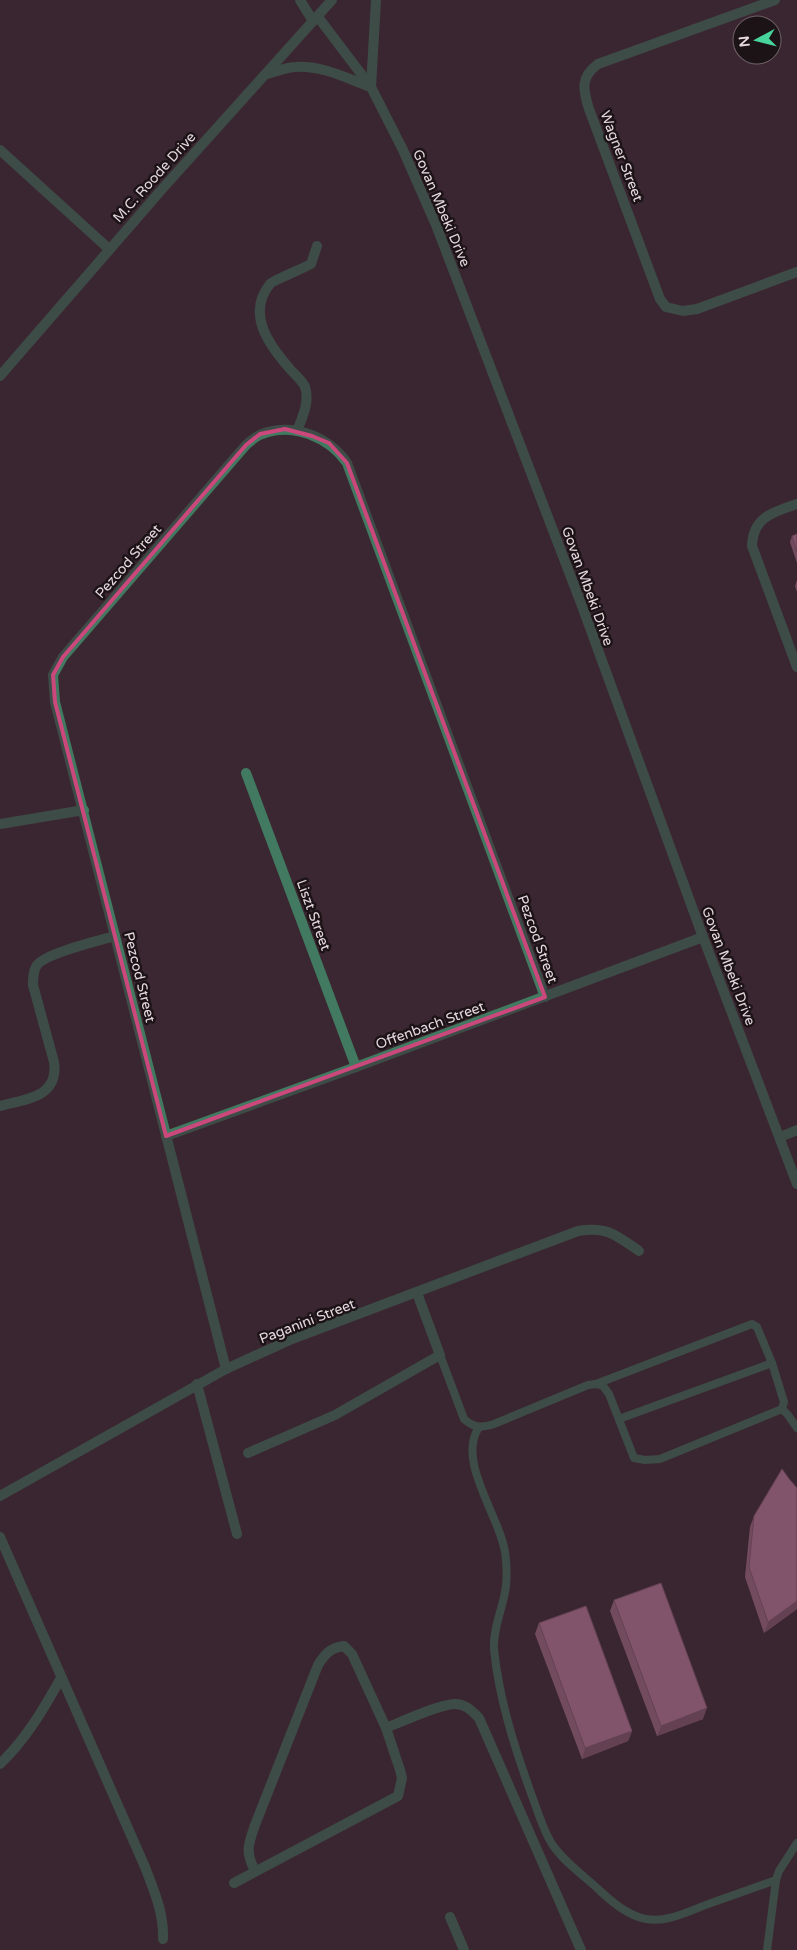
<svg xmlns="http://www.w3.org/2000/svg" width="797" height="1950" font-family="'Varela Round',sans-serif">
<rect width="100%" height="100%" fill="#3b2731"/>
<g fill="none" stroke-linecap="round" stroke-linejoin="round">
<g stroke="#417a61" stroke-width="8">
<path d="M440 1355 464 1419C474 1428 482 1428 494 1424L588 1385 596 1384 603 1386 609 1394 634 1458 645 1460 660 1459 782 1409 788 1415 797 1428"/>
<polyline points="596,1384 752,1324 757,1327 772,1363 784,1402 782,1409"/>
<polyline points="619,1419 772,1363"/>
<path d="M479 1427C455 1463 504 1520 506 1560 507 1572 507 1585 504 1597 500 1615 493 1631 494 1649 499 1699 515 1749 532 1796 538 1812 543 1830 552 1844 564 1862 583 1875 598 1889 611 1901 628 1916 646 1919 668 1923 691 1910 711 1903 733 1895 754 1888 776 1880"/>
<polyline points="767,1950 776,1880 779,1871 797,1843"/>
</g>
<g stroke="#417a61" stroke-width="10">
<polyline points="300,0 313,21"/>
<path d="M775 0 598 64C580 77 583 90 589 109L660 299 666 307 683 311 697 309 797 272"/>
<polyline points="0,150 109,249"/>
<path d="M297 431C302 418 310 402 305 387 302 380 294 374 290 369 269 345 246 314 270 284 272 281 304 268 311 264L317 246"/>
<path d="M797 504C773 512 753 517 752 546L797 667"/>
<polyline points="246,773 356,1067"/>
<polyline points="0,824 84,810"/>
<path d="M0 1106C27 1099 59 1097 54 1062L33 985C33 978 33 971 37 965 46 953 98 941 115 936"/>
<polyline points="166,1136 356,1067 703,937"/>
<polyline points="780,1137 797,1130"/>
<path d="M226 1369 55 702 53 675 63 657 246 445C251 441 256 436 262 434 293 422 329 437 347 463L545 997"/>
<polyline points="197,1384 237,1534"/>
<polyline points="248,1453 335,1415 440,1355 417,1293"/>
<path d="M0 1496 226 1369 292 1339 578 1231C607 1226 616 1235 639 1251"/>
<path d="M0 1537 145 1867C154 1891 164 1913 163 1939"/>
<path d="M386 1728C401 1722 442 1703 456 1704 467 1705 472 1711 479 1718L581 1950"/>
<path d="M0 1764C26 1739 43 1710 61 1678"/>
<path d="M234 1883 398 1796 402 1778 400 1770 386 1728 352 1654 344 1646C330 1648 325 1654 318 1665L255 1825C248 1845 245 1852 255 1871"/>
<polyline points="450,1917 464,1950"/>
</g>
<g stroke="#417a61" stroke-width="10">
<polyline points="318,17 371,87 403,150 436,225 582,606 703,937 797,1184"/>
<path d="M266 74C276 72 286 67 296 67 322 65 348 79 371 87L376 0"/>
<polyline points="0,376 163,188 332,0"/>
</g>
</g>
<g fill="#b97898">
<polygon points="797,534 797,563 790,542 792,536"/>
<polygon points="797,580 797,592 795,586"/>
<polygon points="790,1480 797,1488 797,1609 764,1633 745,1577 750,1527 754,1516"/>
<polygon points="614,1600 703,1719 657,1736 610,1611"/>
<polygon points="539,1623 632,1731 628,1741 582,1759 535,1634"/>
</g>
<g fill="#96627c">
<polygon points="797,1601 797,1609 764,1633 768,1622"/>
<polygon points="707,1708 703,1719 657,1736 661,1726"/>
<polygon points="632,1731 628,1741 582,1759 585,1748"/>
</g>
<g fill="#d78cb1" stroke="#96627c">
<polygon points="797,534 797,552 792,536"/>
<polygon points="782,1469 790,1480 797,1488 797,1601 768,1622 749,1567 754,1516"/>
<polygon points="661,1583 707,1708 661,1726 614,1600"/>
<polygon points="586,1606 632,1731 585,1748 539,1623"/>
</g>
<path d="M0 0H797V1950H0ZM285 429 312 436 329 443 347 463 545 997 166 1136 55 702 53 675 63 657 246 445 260 434Z" fill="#3b2731" fill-opacity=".55" fill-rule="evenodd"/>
<path fill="none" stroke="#cb487c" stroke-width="4" stroke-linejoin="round" d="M285 429 312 436 329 443 347 463 545 997 166 1136 55 702 53 675 63 657 246 445 260 434Z"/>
<g text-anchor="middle" stroke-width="5" stroke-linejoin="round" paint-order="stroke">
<g font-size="14" fill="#e7d9df" stroke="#1c1317">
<text transform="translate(622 156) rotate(69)" y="5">Wagner Street</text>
<text transform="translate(154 177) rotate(-48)" y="5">M.C. Roode Drive</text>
<text transform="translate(442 208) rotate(67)" y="5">Govan Mbeki Drive</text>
<text transform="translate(128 561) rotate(-49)" y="5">Pezcod Street</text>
<text transform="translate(588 586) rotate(70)" y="5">Govan Mbeki Drive</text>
<text transform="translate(314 915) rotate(70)" y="5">Liszt Street</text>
<text transform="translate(538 939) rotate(70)" y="5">Pezcod Street</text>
<text transform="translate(729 966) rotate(69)" y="5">Govan Mbeki Drive</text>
<text transform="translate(140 977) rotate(76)" y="5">Pezcod Street</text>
<text transform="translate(430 1025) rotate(-20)" y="5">Offenbach Street</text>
<text transform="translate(307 1321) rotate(-21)" y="5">Paganini Street</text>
</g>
</g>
<g transform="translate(757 40) rotate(263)"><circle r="24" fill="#1c1317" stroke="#6d6267"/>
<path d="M0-4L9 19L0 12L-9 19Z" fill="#48d49d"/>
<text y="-8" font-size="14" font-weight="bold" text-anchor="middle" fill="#e7d9df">N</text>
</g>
</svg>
